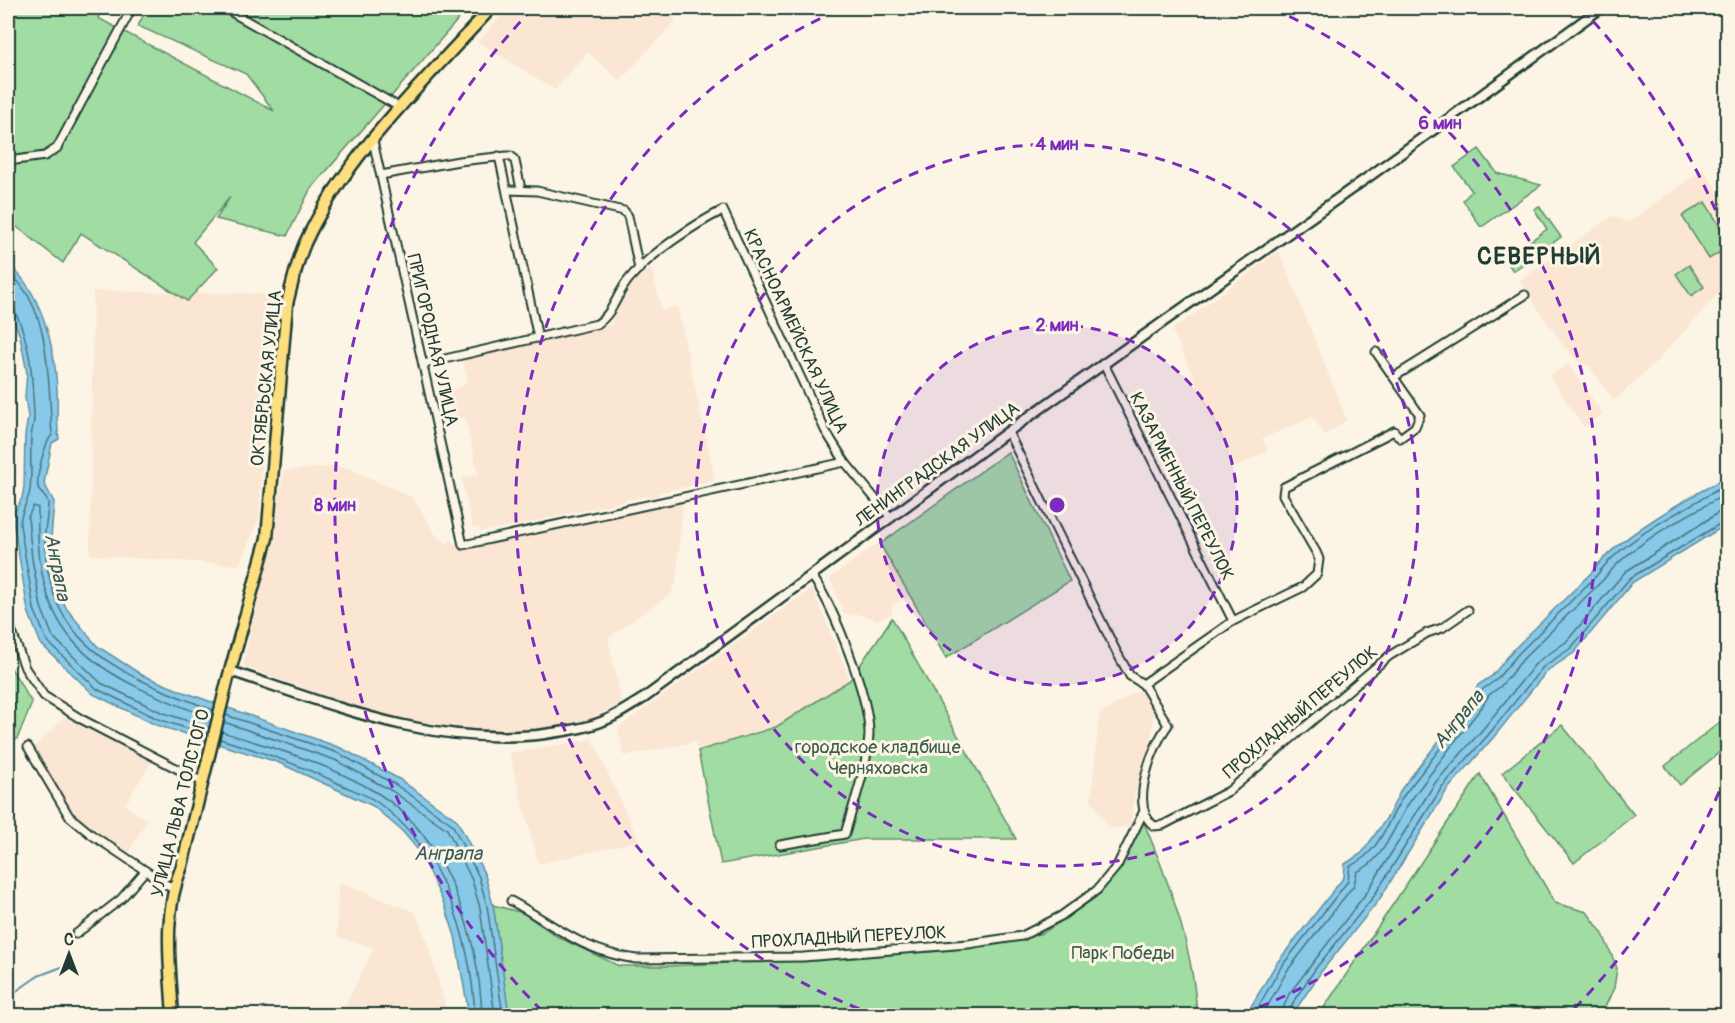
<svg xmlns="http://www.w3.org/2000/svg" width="1735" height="1023" font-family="Pangolin,sans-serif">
<rect width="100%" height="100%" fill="#fcf5e5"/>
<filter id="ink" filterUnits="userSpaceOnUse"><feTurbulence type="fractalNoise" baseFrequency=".0167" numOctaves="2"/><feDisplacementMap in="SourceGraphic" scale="12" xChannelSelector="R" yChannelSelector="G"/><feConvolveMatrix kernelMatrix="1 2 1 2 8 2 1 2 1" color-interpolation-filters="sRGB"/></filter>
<g filter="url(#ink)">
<g fill="#fae6d3">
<polygon points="508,8 662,8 676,20 620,81 588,52 555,90 478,42"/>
<polygon points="1703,169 1727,204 1727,284 1656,362 1614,401 1589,366 1579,362 1565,348 1519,281 1612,216 1629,222"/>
<polygon points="1279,251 1347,420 1325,435 1312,417 1262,439 1268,450 1235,468 1172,330"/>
<polygon points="651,268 662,311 677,305 715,480 658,493 658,496 646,498 645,496 532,522 480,532 479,528 473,528 461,478 478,474 465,417 449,420 442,392 460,388 468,381 463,362 466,358 612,324 610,316 632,282"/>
<polygon points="93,291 271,294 259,519 239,565 90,555"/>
<polygon points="1568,364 1603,414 1584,427 1549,376"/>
<polygon points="337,466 351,469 413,498 437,537 449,544 450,540 462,548 683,500 676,585 672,587 673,592 608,638 622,703 593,718 557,729 503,732 461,729 377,715 243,666 284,471"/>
<polygon points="877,544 912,594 892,606 892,614 877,620 857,614 849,616 847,613 844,614 830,578"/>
<polygon points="812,588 850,680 776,727 698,751 695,742 624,756 618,728"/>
<polygon points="1137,691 1144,691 1154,709 1151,742 1134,799 1131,824 1129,827 1109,828 1091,800 1099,715"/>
<polygon points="65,717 151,762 125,805 147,820 128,854 82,822 69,806 34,747"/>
<polygon points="592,739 639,841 539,864 509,753"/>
<polygon points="344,884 415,912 427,941 448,1015 343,1015 348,1000 374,948 337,937 338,885"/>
</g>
<g fill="#a1dca2" stroke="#608c6b" stroke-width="1.5">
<polygon points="8,8 103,8 98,18 274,111 246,74 138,26 147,8 468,8 310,190 287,236 216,219 230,197 193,242 218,268 187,301 81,233 63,263 8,220"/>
<polygon points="1479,149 1497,173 1541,185 1483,226 1480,226 1463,200 1472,191 1454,167"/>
<polygon points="1705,202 1727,238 1727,248 1709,259 1682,216"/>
<polygon points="1539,206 1561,237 1513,271 1505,259 1547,229 1534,209"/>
<polygon points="1689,265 1704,287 1691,296 1676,274"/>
<polygon points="1008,452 1070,581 946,658 880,544"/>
<polygon points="892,618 1016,839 864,839 721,864 698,751 776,727 850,680"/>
<polygon points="8,663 32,703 17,739 8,743"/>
<polygon points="1720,722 1727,731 1727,746 1680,785 1665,766"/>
<polygon points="1562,725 1634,815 1574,863 1502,773"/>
<polygon points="1480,774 1555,903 1587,912 1603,934 1617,968 1614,988 1604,1009 1589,1016 1319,1015"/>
<path d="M1142 818C1169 882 1193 946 1197 1015H509L493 905 523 913 558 937 619 966H669L928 952 978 947 1043 933 1095 898 1120 864Z"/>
</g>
<g fill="#88c8e9" stroke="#5e90a1" stroke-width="1.5">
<path d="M8 264C41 290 55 347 57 389 58 406 56 422 59 439L52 443 44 483 54 502 51 538 57 583 66 608 97 646 142 675 181 691 341 748 399 779 457 820 485 875 493 905 509 1015H469L455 936 445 906 419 851 403 832 373 806 277 762 156 725 93 694 41 644 28 611 14 526V513L22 498 24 487 25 435 28 417 25 397 27 373 20 336 8 307Z"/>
<path d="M1727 477V524L1633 582 1574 653 1547 671 1493 738 1447 790 1379 900 1321 972 1292 1015H1246L1276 964 1344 877 1345 864 1362 853 1388 816 1402 788 1471 700 1478 685 1492 676 1514 649 1593 571C1616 538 1691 496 1727 477Z"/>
</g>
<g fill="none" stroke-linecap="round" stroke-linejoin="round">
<g stroke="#49757c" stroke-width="1.5">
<path d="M8 272C52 307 48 384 52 435 45 442 36 476 38 487 39 493 46 496 48 502 49 508 45 526 45 534 44 550 47 568 51 584 68 658 150 686 213 710"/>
<path d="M8 307 15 311C32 348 32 376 34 415 35 423 31 431 31 438 30 455 32 473 30 490 28 503 20 512 20 525L34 609 47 641 97 689 158 719 207 735"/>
<polyline points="226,715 338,753 396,785 452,824 479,877 487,906 503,1016"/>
<polyline points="224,722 335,760 392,791 447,829 472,880 480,908 495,1016"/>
<path d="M209 728 161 712 101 683 53 637 41 607 32 559 28 517 33 506 38 508C33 645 96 674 211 718"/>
<path d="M222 732C275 748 332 765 379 794 448 837 479 939 482 1016"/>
<path d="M220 739C263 752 303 766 344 786 355 791 367 795 377 802 443 849 471 937 475 1016"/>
<path d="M1253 1016 1281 967 1348 881 1350 866C1383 851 1387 818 1407 791 1430 762 1452 732 1475 704L1483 689 1496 680 1519 653 1597 575C1624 538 1688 507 1728 484"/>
<path d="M1262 1016 1287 971 1354 885 1357 872C1387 859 1395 820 1414 796 1436 766 1458 737 1481 708L1489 695 1501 686 1524 658 1603 580C1630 544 1688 515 1728 493"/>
<polyline points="1280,1016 1289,994 1367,892 1435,783 1483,729 1537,662 1566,642 1625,572 1718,513 1728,511"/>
<polyline points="1287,1016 1295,999 1316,968 1374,896 1442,787 1489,734 1543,667 1571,648 1630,578 1728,519"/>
</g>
<polyline stroke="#5e90a1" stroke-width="2" points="8,997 38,976 67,965"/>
<g stroke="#1f3d34" stroke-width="11">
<g id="minor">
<polyline points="224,8 401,108"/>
<polyline points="373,141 463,545 845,462"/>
<polyline points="499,156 538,338"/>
<polyline points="8,161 45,156 57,148 132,8"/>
<polyline points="381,175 459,161 507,156 511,156 515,161 521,189"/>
<polyline points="507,190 537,191 624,211 628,216 639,269"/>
<path d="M423 364 597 324C613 314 617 293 629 279 651 253 692 226 723 210L825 430 845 462 891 518"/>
<polyline points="1104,364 1233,621"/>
<polyline points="1394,377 1525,295"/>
<polyline points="1008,432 1116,651 1130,676 1143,684"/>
<polyline points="8,621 25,668 44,696 81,719 201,781"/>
<polyline points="1143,684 1233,621 1303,587 1317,574 1319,559 1316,552 1283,495 1284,487 1394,431 1400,438 1415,427 1420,415 1376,352"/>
<path d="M1143 684 1168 725C1153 745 1128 806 1154 826L1163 825 1229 791 1389 656 1427 633 1442 628 1468 610"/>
<polyline points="28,747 69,816 92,835 173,889"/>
<path d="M780 845 845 834C854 802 867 768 869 735 870 698 834 607 812 576"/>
<path d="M511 901C557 926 581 951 636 959L803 957 968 944 1022 936 1061 916 1097 890 1117 866 1144 811"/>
<polyline points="76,934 121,899 145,871"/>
</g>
</g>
<g stroke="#1f3d34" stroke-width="13">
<path id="tertiary" d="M230 671C333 705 426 745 537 735 560 732 587 729 608 719 621 713 632 705 644 698L1013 428 1374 173 1601 8"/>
</g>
<g stroke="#1f3d34" stroke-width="15">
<path id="primary" d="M173 1016C170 965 162 914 182 866L227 682 267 538 287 304C292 283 297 262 305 243 346 154 427 79 491 8"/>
</g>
<use href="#minor" stroke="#fcf5e5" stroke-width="7"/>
<use href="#tertiary" stroke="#fcf5e5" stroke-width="8"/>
<use href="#primary" stroke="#fedf80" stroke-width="10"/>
</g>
</g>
<circle cx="1057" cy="505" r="180" fill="#7b2cbf" fill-opacity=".12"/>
<g fill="none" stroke="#7b2cbf" stroke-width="3" stroke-dasharray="10 8">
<circle cx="1057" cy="505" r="180"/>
<circle cx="1057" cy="505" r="361"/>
<path d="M876 1015A541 541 0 0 1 841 9M1273 9A541 541 0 0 1 1238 1015"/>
<path d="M1726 775A722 722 0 0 1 1572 1011M542 1011A722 722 0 0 1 533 8M1581 8A722 722 0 0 1 1726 235"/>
</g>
<g text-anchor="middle" stroke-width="6" stroke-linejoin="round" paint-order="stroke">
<g font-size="18" fill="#1f3d34" stroke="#fcf5e5">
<text transform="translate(796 331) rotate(65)" y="6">КРАСНОАРМЕЙСКАЯ УЛИЦА</text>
<text transform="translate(433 340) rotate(77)" y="6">ПРИГОРОДНАЯ УЛИЦА</text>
<text transform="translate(266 378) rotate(-84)" y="6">ОКТЯБРЬСКАЯ УЛИЦА</text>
<text transform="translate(937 464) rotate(-36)" y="6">ЛЕНИНГРАДСКАЯ УЛИЦА</text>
<text transform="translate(1182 486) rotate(63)" y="6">КАЗАРМЕННЫЙ ПЕРЕУЛОК</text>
<text transform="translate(1300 712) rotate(-40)" y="6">ПРОХЛАДНЫЙ ПЕРЕУЛОК</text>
<text transform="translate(180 803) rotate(-76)" y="6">УЛИЦА ЛЬВА ТОЛСТОГО</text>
<text transform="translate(849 937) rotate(-3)" y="6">ПРОХЛАДНЫЙ ПЕРЕУЛОК</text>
</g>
<g font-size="18" fill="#395d4a" stroke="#fcf5e5">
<text x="878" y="753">городское кладбище<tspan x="878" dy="21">Черняховска</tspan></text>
<text x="1123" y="959">Парк Победы</text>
</g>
<g font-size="20" font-style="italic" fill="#345958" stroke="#fcf5e5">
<text transform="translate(58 567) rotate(79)" y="7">Анграпа</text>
<text transform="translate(1458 719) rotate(-51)" y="7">Анграпа</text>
<text x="448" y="860">Анграпа</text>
</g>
<g font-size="24" font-weight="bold" letter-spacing="1.5" fill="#1f3d34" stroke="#fcf5e5">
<text x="1539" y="264">СЕВЕРНЫЙ</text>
</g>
</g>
<circle cx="1057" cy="505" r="9" fill="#7b2cbf" stroke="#fcf5e5" stroke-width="3"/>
<g font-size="18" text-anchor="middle" font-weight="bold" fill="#7b2cbf" stroke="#fcf5e5" stroke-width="6" stroke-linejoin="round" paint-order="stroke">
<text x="1440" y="129">6 мин</text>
<text x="1057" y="150">4 мин</text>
<text x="1057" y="331">2 мин</text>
<text x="335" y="511">8 мин</text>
</g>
<rect width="1735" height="1023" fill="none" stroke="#fcf5e5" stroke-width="30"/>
<rect x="15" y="15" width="1705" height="993" fill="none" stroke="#1f3d34" stroke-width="2" filter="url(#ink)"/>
<g transform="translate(69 954)" stroke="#fcf5e5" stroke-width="4.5" paint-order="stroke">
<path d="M0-4.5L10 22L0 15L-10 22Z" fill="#1f3d34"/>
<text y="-9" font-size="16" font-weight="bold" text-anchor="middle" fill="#1f3d34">С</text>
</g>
</svg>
